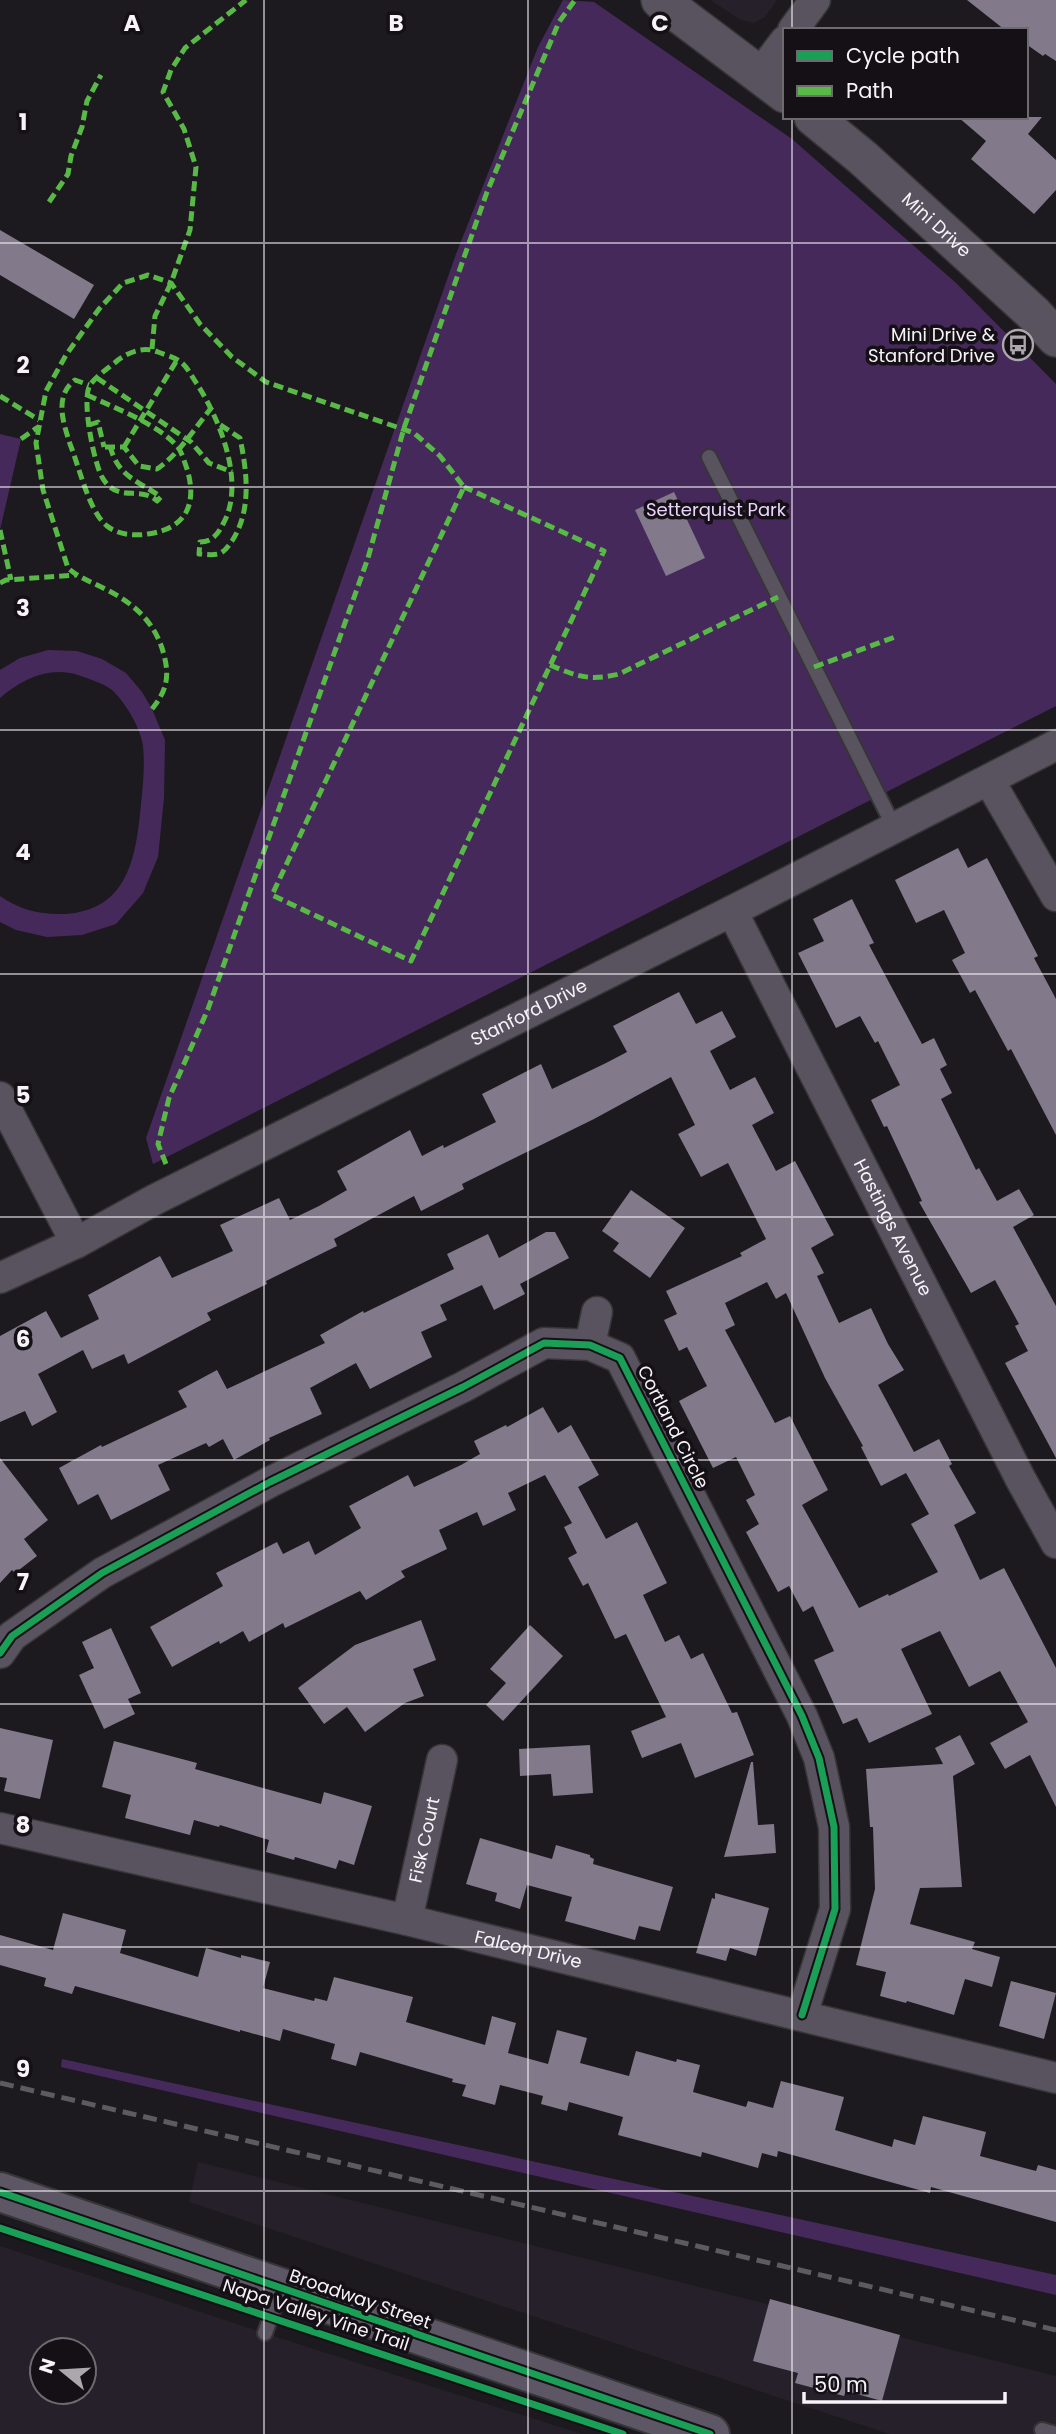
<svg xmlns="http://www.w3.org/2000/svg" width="1056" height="2434" font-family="Poppins,sans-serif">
<rect width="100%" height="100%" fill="#1c1a1e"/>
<g fill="#26202a" fill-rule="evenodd">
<polygon points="710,0 777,0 765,17 754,23 741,20"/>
<polygon points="198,2162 1056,2376 1056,2434 889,2434 189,2202"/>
<path d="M0 2246 301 2345 582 2434H0ZM42 2350H84V2392H42Z"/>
</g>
<g fill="#46295b">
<polygon points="563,0 594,2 792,139 955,282 1056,384 1056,706 153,1164 146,1138 456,254 538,47"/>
<polygon points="0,434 21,439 0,530"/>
<path d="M48 650 77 651 102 659 126 673 142 692 152 709 165 740 164 798 158 857 143 893 116 924 82 935 47 937 16 930 0 922V896C20 910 41 915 65 914 129 910 136 856 141 804 143 786 145 764 143 746 141 728 125 702 112 690 103 683 89 679 78 675 49 666 22 679 0 698V670L20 658Z"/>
<polygon points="62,2059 1056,2275 1056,2295 61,2067"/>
</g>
<g fill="#82798a" fill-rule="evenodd">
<polygon points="967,0 1056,0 1056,61 1045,54 1043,56 1026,44 1026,30 1005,30"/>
<polygon points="958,117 1042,117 1028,134 1056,160 1056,190 1034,214 971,159 986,141"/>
<polygon points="0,230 94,285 74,319 0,275"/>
<polygon points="674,492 705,558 666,576 635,510"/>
<polygon points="958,848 968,868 987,858 1038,956 1034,958 1056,999 1056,1135 1011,1049 1008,1051 975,990 970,993 952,960 965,953 944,910 916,923 895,880"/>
<polygon points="852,899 874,943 869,945 922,1044 934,1038 947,1065 940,1069 952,1093 941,1099 976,1170 979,1168 997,1201 1019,1189 1034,1215 1013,1227 1056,1306 1056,1458 1005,1363 1028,1351 1015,1326 1019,1324 995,1280 971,1293 919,1202 922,1201 887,1126 884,1127 871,1100 900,1085 878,1041 875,1043 860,1016 836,1028 798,953 824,941 813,919"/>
<path d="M679 992 696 1024 722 1011 736 1037 710 1051 730 1090 755 1077 774 1113 752 1125 776 1171 795 1161 834 1235 811 1248 824 1273 817 1276 839 1323 871 1308 888 1344 904 1370 878 1385 914 1452 939 1439 952 1464 949 1466 976 1513 954 1525 980 1580 1004 1568 1056 1668V1807L1030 1755 1005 1769 990 1743 1028 1722 1000 1671 969 1687 940 1631 901 1649 932 1714 869 1743 857 1718 843 1724 814 1660 834 1651 813 1606 803 1612 789 1586 778 1592 746 1532 759 1524 746 1500 755 1495 736 1457 713 1468 679 1401 707 1386 687 1347 679 1351 664 1320 677 1314 666 1291 742 1256 740 1253 766 1239 728 1163 701 1177 678 1134 695 1125 671 1077 594 1119 462 1184 464 1189 421 1211 414 1196 334 1239 337 1246 266 1281 267 1284 207 1313 211 1320 128 1364 124 1354 92 1369 83 1350 38 1374 57 1412 32 1426 25 1411 0 1422V1336L46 1311 61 1338 99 1319 88 1295 160 1256 172 1278 233 1251 220 1225 279 1198 290 1220 319 1206 347 1190 337 1171 410 1130 422 1156 443 1145 444 1148 496 1122 482 1094 541 1064 552 1089 606 1063 627 1052 613 1026ZM767 1282 776 1299 786 1293 825 1378 863 1446 861 1447 881 1486 906 1473 929 1514 911 1524 938 1572 889 1596 888 1594 859 1608 802 1505 828 1490 790 1416 775 1423 725 1330 735 1325 725 1303Z"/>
<polygon points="631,1190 685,1228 650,1278 613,1251 619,1243 602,1231"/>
<polygon points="546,1232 555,1232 569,1258 520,1284 525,1294 494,1310 482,1285 440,1305 447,1320 421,1332 432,1357 370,1389 356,1363 310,1388 322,1414 269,1438 270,1440 234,1460 223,1439 209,1447 206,1443 158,1465 170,1490 111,1520 98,1494 78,1505 59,1468 101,1445 102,1447 187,1407 178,1391 217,1370 227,1389 325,1343 320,1335 363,1311 364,1313 454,1269 447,1254 488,1234 499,1258"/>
<polygon points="543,1407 558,1433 571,1425 599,1475 578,1487 606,1539 637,1522 667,1583 643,1595 665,1642 679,1635 691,1659 703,1653 732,1713 737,1712 754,1755 695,1778 681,1743 642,1758 631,1731 666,1717 626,1634 615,1639 588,1583 583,1586 568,1558 577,1553 564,1527 572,1523 545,1475 508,1493 516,1510 483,1526 477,1512 439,1530 447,1549 401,1571 405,1577 366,1600 360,1591 285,1628 283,1623 249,1642 243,1631 220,1644 219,1641 172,1667 150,1627 223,1586 216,1573 277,1542 283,1554 309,1541 315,1555 361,1528 349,1506 408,1475 414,1487 461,1465 480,1454 474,1441 506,1425 507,1427"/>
<polygon points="0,1458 48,1520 24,1539 37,1556 15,1573 12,1570 0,1583"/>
<polygon points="421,1620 436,1660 413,1669 424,1696 405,1703 365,1732 347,1707 324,1724 298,1688 355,1645"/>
<polygon points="530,1625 563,1656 503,1721 486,1705 506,1683 490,1669"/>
<polygon points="111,1628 141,1693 128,1699 135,1714 104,1729 79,1675 94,1668 82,1642"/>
<polygon points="0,1728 53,1740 40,1799 4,1791 7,1778 0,1777"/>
<polygon points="960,1735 975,1764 953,1776 962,1887 920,1888 910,1924 975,1942 972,1949 1000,1957 992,1987 965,1979 954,2015 907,2001 906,2003 880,1996 886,1972 856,1965 875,1889 873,1827 870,1827 866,1769 943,1764 935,1748"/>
<polygon points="114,1741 197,1763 195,1769 321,1804 324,1792 372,1806 354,1865 339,1860 336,1869 295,1857 294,1860 266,1852 269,1840 220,1825 219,1827 194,1820 190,1835 125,1818 131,1795 102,1787"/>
<polygon points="590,1745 593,1793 553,1796 551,1774 520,1776 519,1749"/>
<polygon points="751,1762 753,1762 758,1825 774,1824 776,1853 724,1857"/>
<polygon points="480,1838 552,1859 556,1845 590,1855 590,1857 594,1859 593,1864 673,1887 660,1931 639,1926 635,1940 565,1921 572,1897 527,1885 520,1909 495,1901 497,1893 466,1884"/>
<polygon points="715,1893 769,1908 756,1956 730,1948 726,1961 696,1953 712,1898 715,1899"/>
<polygon points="63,1913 126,1930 120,1953 198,1977 206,1948 241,1958 241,1955 270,1962 263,1988 314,2001 315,1998 327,2001 334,1977 413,1997 406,2022 485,2045 492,2016 516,2023 508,2053 548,2064 557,2030 587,2038 580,2063 629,2076 636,2051 676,2062 677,2059 700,2065 693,2092 746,2107 748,2101 773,2108 781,2081 844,2097 835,2130 892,2147 894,2139 915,2145 923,2116 986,2132 980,2156 1036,2171 1038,2165 1056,2170 1056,2222 931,2187 930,2193 778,2151 777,2157 762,2153 758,2168 702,2152 701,2157 618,2135 623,2117 569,2102 567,2111 541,2104 543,2096 500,2085 495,2105 462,2096 466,2085 452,2082 453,2079 360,2052 356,2066 331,2059 335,2044 283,2029 280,2041 240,2030 240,2032 75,1986 72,1994 44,1986 46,1978 0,1965 0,1935 53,1950"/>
<polygon points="1011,1981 1056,1993 1044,2039 999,2026"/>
<polygon points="770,2299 900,2335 882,2401 846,2391 844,2396 795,2383 798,2373 753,2361"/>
</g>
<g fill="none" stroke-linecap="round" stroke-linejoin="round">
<g stroke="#363537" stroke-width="18">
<g id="service">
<polyline points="709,457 894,827"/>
<polyline points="265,2333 281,2288"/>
<polyline points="1042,2430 1056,2434"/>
</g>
</g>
<g stroke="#363537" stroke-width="33">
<g id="minor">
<polyline points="793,30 815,0"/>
<polyline points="760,74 785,41"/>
<polyline points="989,780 1056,896"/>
<path id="s1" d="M732 911 1020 1478 1056 1543"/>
<polyline points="0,1097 76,1243"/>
<path id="s2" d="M0 1278 76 1243 154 1200 732 911 1056 745"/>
<polyline points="590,1345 597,1312"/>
<polyline points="0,1653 12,1636 102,1573 270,1482 463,1387 544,1343 590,1345 620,1358 802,1716 819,1758 834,1827 835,1909 802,2015"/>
<path id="s3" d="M0 1828 407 1920 1056 2078"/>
<path id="s4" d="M407 1920 442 1760"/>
</g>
</g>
<g stroke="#363537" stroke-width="40">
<g id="tertiary">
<polyline points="660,0 785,94"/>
<path id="s5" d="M813 117 863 158 1034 314 1056 338"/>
</g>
</g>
<g stroke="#363537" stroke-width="42">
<polyline id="secondary" points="0,2192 710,2434"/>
</g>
<use href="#service" stroke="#59525f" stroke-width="14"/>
<use href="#minor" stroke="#59525f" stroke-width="30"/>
<use href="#tertiary" stroke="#59525f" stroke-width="37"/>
<use href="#secondary" stroke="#5d5664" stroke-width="38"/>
<polyline stroke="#5d5a61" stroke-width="5" stroke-dasharray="14 7" stroke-linecap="butt" points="0,2083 1056,2330"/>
<g stroke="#58b947" stroke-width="5" stroke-dasharray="10 5" stroke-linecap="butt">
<polyline points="49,202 68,174 71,156 82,127 87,101 101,75"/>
<polyline points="152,349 155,316 171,283 190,230 196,167 184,129 163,92 171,70 185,48 246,0"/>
<polyline points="97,378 191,442 209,463 232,472"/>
<path d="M87 395C113 407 157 424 176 445 182 451 184 461 187 469 198 505 185 529 148 534 135 536 118 535 107 526 89 512 79 466 70 444 63 422 54 396 75 380L89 385"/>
<polyline points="0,396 39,420"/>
<polyline points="89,425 98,422 104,447"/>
<polyline points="21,439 38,427"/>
<path d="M110 446C118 477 137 480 161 497L157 501C140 485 117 504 102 477 94 463 81 399 90 385 96 376 110 367 118 360 129 352 144 346 158 352 165 355 175 357 182 363 188 368 192 377 197 384 220 420 246 483 223 524 218 534 212 542 200 542L199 554C205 554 214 556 221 553 226 550 229 545 232 541 252 510 247 472 240 438L219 424"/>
<path d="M105 447H124L139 466 157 469C178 455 195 428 212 407"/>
<polyline points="124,447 177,360"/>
<polyline points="0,530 11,580"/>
<polyline points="0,583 6,580 76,575"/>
<path d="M550 665C578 677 590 681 619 674L778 597"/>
<polyline points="814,667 895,637"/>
<path d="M152 709C166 692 170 677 164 655 156 623 134 603 105 589 92 582 79 578 68 568L43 490 36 443 46 391 66 355 99 309 123 283 148 275 171 283 200 324 232 357 266 382 414 433 440 456 464 487 272 895 411 961 604 551 464 487"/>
<polyline points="166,1164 158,1144 169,1098 208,1009 368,558 404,428 487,192 559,22 575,0"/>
</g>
<g stroke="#141016" stroke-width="11">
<g id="cycleway">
<polyline points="0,1653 12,1636 102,1573 270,1482 463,1387 544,1343 590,1345 620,1358 802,1716 819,1758 834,1827 835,1909 802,2015"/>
<polyline points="0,2192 710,2434"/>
<polyline points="0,2228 623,2434"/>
</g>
</g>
<use href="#cycleway" stroke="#1a9f57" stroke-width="7"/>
</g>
<path fill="none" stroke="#f6f4f8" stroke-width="2" stroke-opacity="0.55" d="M264 0V2434M528 0V2434M792 0V30M792 117V2434M0 243H1056M0 487H1056M0 730H1056M0 974H1056M0 1217H1056M0 1460H1056M0 1704H1056M0 1947H1056M0 2191H1056"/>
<defs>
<g id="bus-ring" transform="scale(1.575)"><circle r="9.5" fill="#141016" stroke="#aaa8ac" stroke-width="1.5"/><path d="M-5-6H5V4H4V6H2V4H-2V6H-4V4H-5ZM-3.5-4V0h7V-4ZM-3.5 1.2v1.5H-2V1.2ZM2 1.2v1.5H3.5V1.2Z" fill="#aaa8ac"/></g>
</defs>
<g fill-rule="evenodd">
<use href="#bus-ring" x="1018" y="345"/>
</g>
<g text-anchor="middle" stroke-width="7" stroke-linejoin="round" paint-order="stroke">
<g font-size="18" fill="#f6f4f8" stroke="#141016">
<text dy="6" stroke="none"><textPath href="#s5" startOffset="164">Mini Drive</textPath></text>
<text dy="6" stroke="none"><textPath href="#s2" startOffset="592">Stanford Drive</textPath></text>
<text dy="6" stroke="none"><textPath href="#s1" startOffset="355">Hastings Avenue</textPath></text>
<text transform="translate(673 1427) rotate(63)" y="6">Cortland Circle</text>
<text dy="6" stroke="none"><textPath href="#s4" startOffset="82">Fisk Court</textPath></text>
<text dy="6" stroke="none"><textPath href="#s3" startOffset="542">Falcon Drive</textPath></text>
<text transform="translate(360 2299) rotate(19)" y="6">Broadway Street</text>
<text transform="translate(316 2315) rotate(18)" y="6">Napa Valley Vine Trail</text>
</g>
<g font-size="18" fill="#f6f4f8" stroke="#141016" text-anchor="end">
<text x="995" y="341">Mini Drive &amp;<tspan x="995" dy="21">Stanford Drive</tspan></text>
</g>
<g font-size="18" fill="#ead4fd" stroke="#141016">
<text x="716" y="516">Setterquist Park</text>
</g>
</g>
<g font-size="23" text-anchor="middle" font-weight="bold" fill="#f6f4f8" stroke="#141016" stroke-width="7" stroke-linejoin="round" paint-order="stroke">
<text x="132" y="31">A</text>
<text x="396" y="31">B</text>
<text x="660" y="31">C</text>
<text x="23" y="130">1</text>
<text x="23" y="373">2</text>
<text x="23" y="616">3</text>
<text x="23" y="860">4</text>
<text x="23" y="1103">5</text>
<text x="23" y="1347">6</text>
<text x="23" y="1590">7</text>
<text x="23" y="1833">8</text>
<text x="23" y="2077">9</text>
</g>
<rect x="783" y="28" width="245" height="91" fill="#141016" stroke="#6e6b70" stroke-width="2"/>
<rect x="797" y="51" width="35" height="10" fill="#1a9f57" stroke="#6e6b70" stroke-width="2"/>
<text x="846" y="63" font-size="21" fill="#f6f4f8">Cycle path</text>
<rect x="797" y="86" width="35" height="10" fill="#58b947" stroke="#6e6b70" stroke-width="2"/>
<text x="846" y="98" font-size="21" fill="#f6f4f8">Path</text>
<g transform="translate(63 2371) rotate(288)"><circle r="33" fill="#141016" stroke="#6e6b70" stroke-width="2"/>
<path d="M0-5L12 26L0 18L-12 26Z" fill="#aaa8ac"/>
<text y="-10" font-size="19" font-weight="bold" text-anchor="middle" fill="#f6f4f8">N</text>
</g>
<path d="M804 2392v10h201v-10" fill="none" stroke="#f6f4f8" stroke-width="3.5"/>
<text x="814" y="2392" font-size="21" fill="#f6f4f8" stroke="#141016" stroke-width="5" paint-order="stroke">50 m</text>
</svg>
